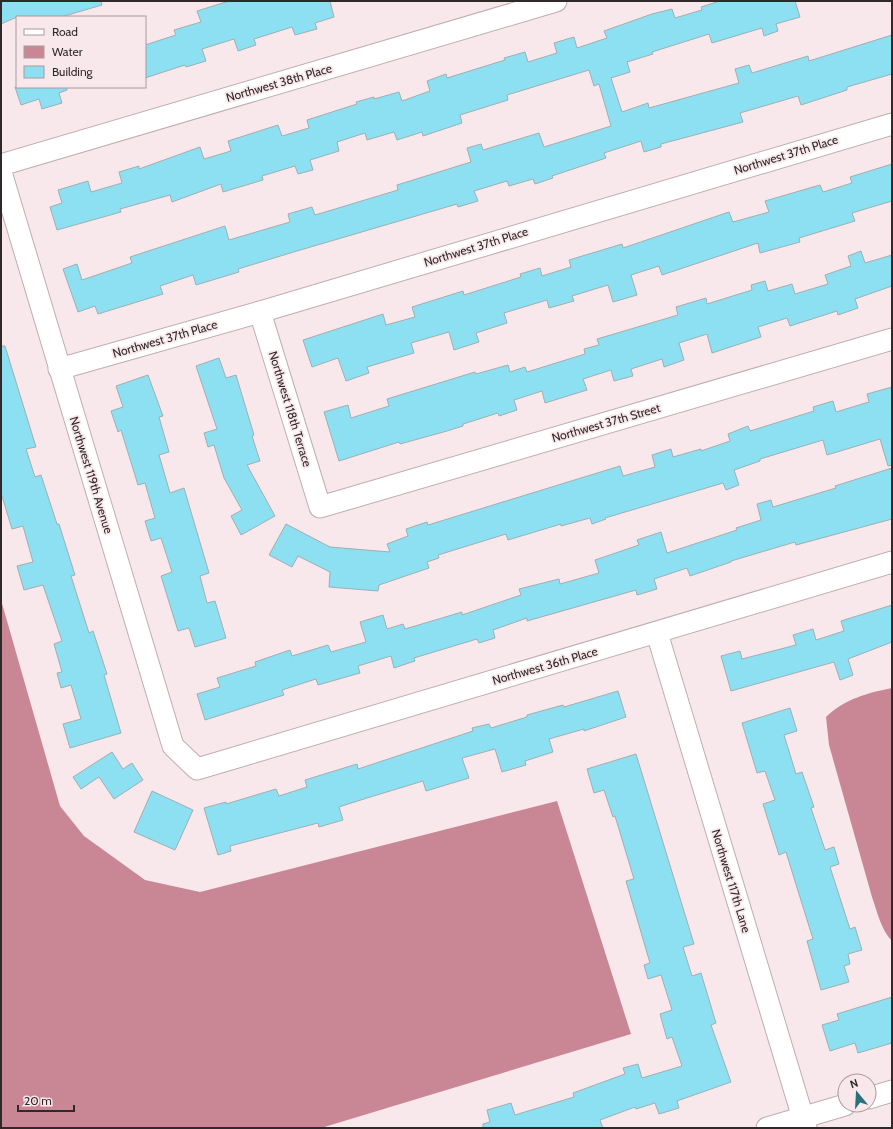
<svg xmlns="http://www.w3.org/2000/svg" width="893" height="1129" font-family="Cabin,sans-serif">
<rect width="100%" height="100%" fill="#f8e8eb"/>
<g fill="#c98695">
<polygon points="1,600 60,806 84,836 145,880 200,892 557,801 631,1034 321,1128 1,1128"/>
<path d="M892 688V941C881 930 877 911 872 897L829 745 826 717C845 699 867 693 892 688Z"/>
</g>
<g fill="#8ce0f1" stroke="#9fafb2">
<polygon points="1,1 101,1 102,5 61,17 17,17 1,24"/>
<polygon points="229,1 330,1 334,17 315,23 317,29 295,35 292,27 254,39 256,45 238,51 234,39 202,49 206,61 186,67 185,65 145,78 145,45 176,35 174,30 201,22 197,11"/>
<polygon points="720,1 795,1 800,17 776,24 778,31 764,36 762,28 712,43 709,34 652,52 653,54 627,62 630,72 611,78 622,112 648,103 649,108 739,83 735,69 749,65 752,73 808,56 809,61 892,35 892,74 847,87 847,90 801,105 798,96 740,113 743,122 661,144 661,147 644,152 641,141 604,153 606,158 552,176 553,178 535,184 533,179 509,186 507,181 474,191 478,201 458,207 457,204 297,251 238,269 239,272 196,285 193,275 160,286 163,294 98,314 95,306 78,312 63,269 77,264 82,280 132,263 130,257 225,226 229,240 290,222 288,214 312,207 315,215 345,206 398,190 397,185 471,162 467,148 481,144 483,150 539,133 544,147 611,126 599,84 594,86 589,70 507,95 508,100 460,115 462,123 423,136 422,132 397,140 394,132 367,140 365,133 337,142 339,151 310,160 313,170 298,174 295,166 262,176 263,180 223,192 221,184 172,202 170,195 120,209 121,212 57,230 50,207 62,203 58,190 88,181 91,192 122,183 119,172 139,166 139,169 200,147 204,159 231,151 228,141 278,125 282,136 309,128 307,120 357,104 356,102 374,97 374,99 399,92 402,101 430,91 427,81 446,74 447,78 505,60 504,58 525,52 528,62 557,53 554,43 574,37 577,48 607,38 604,31 652,14 672,9 675,18 702,10 701,7"/>
<polygon points="15,87 67,87 67,90 59,93 62,103 42,109 39,99 21,105"/>
<polygon points="892,164 892,201 852,213 855,221 799,238 800,242 760,253 758,243 662,275 659,266 631,275 637,295 613,302 608,285 572,296 574,301 549,308 547,300 504,313 507,323 476,333 479,342 454,350 449,332 411,343 414,353 367,367 369,373 346,381 338,358 312,367 303,340 383,314 386,325 415,317 412,307 463,291 464,295 521,277 520,274 540,268 542,276 571,267 569,260 622,244 623,248 729,212 733,222 769,212 765,201 820,185 823,192 852,183 850,177"/>
<polygon points="861,251 865,263 892,255 892,286 855,299 858,308 838,315 837,311 790,326 787,318 758,327 761,337 712,353 707,334 679,343 684,360 664,367 662,359 631,369 633,376 614,381 611,370 583,379 587,390 545,403 542,391 514,400 517,410 499,416 498,413 463,424 463,426 447,431 400,444 399,442 339,461 324,412 348,405 351,418 389,406 387,399 475,372 476,374 508,365 510,372 525,367 527,372 585,354 584,349 599,345 597,339 678,315 676,307 706,298 707,304 752,290 751,285 765,281 768,291 792,284 795,294 828,284 825,275 851,266 848,256"/>
<polygon points="1,346 5,346 36,447 26,449 35,477 41,475 57,524 59,524 75,575 71,576 89,633 93,631 107,674 104,675 121,733 70,748 63,724 81,719 71,685 61,688 57,673 62,672 54,644 62,641 43,585 24,590 17,566 33,562 23,526 12,529 1,493"/>
<polygon points="219,358 226,378 236,375 254,435 252,436 260,461 247,465 275,516 241,535 231,516 242,510 224,478 214,445 208,447 204,433 217,429 196,366"/>
<polygon points="148,375 163,416 159,417 169,452 159,455 170,493 184,488 209,573 200,576 207,603 215,601 226,638 195,647 189,628 178,631 161,576 172,572 161,538 151,541 145,521 155,518 145,483 138,485 121,430 118,432 111,411 123,407 116,386"/>
<polygon points="892,387 892,465 888,466 880,439 827,455 823,440 760,459 760,461 734,470 739,485 726,490 723,483 605,518 606,519 592,524 590,518 561,526 561,524 508,540 506,534 438,555 439,558 427,562 429,568 379,585 378,591 329,587 330,572 298,556 292,567 269,555 286,524 330,547 390,552 387,544 408,536 406,529 427,522 428,525 620,466 623,476 655,467 652,455 671,449 673,457 701,449 701,451 730,441 728,434 748,426 750,431 814,411 813,407 833,401 836,412 869,402 867,394"/>
<polygon points="892,468 892,519 796,545 795,542 731,561 731,562 690,576 687,568 654,579 657,589 637,595 636,590 527,621 527,618 493,630 495,638 479,643 477,639 414,658 415,661 394,668 391,656 358,666 360,673 318,685 316,679 282,690 284,695 205,720 197,694 220,687 217,678 256,666 255,662 290,650 292,656 328,645 331,652 366,642 360,622 383,615 387,629 403,624 405,629 462,612 462,615 521,595 519,589 559,579 560,584 599,573 595,560 639,545 637,540 661,532 667,553 737,530 736,528 761,520 757,504 771,500 773,507 836,488 835,486"/>
<polygon points="892,605 892,642 848,659 853,675 840,680 834,662 731,691 721,656 740,651 742,659 796,645 793,635 813,629 816,640 844,631 841,621"/>
<polygon points="618,691 626,717 584,731 584,729 549,739 553,752 525,761 526,765 502,772 495,749 462,758 469,778 426,791 423,781 367,798 339,807 343,820 319,827 318,823 230,846 231,851 218,855 204,808 226,802 226,804 276,789 279,796 307,787 305,780 357,764 358,769 473,731 472,728 489,724 491,728 527,717 527,715 563,705 564,707"/>
<polygon points="790,708 797,731 784,735 796,774 802,772 814,807 811,808 825,850 834,847 839,864 830,867 850,929 855,927 862,950 848,954 850,964 844,966 849,982 821,990 807,941 813,939 794,878 786,852 779,855 763,804 775,800 765,771 757,773 742,723"/>
<polygon points="112,752 123,769 132,763 143,780 114,799 99,777 81,789 73,777"/>
<polygon points="636,754 694,944 683,947 692,976 701,973 716,1023 711,1025 731,1082 677,1101 679,1108 659,1114 655,1103 636,1109 635,1107 600,1120 603,1128 483,1128 483,1124 490,1122 487,1110 511,1103 515,1115 574,1097 573,1093 625,1074 623,1068 638,1064 642,1078 682,1066 672,1037 667,1039 660,1014 672,1010 661,975 648,979 644,965 650,963 626,881 634,879 615,816 613,817 604,790 594,793 587,769"/>
<polygon points="152,791 193,810 175,850 134,832"/>
<polygon points="892,997 892,1043 858,1053 855,1043 830,1051 822,1025 839,1020 837,1014"/>
</g>
<g fill="none" stroke-linecap="round" stroke-linejoin="round">
<g stroke="#beaeb1" stroke-width="23">
<g id="minor">
<polyline points="1,165 556,1"/>
<polyline points="1,172 173,746 197,769 892,562"/>
<polyline points="260,312 320,507 892,339"/>
<polyline points="59,369 260,312 892,124"/>
<polyline points="657,633 806,1128"/>
<polyline points="869,1098 892,1091"/>
<polyline points="767,1128 845,1105"/>
</g>
</g>
<use href="#minor" stroke="#fff" stroke-width="21"/>
</g>
<g text-anchor="middle" stroke-width="3.5" stroke-linejoin="round" paint-order="stroke">
<g font-size="12" fill="#2f292a" stroke="#f8e8eb">
<text transform="translate(279 83) rotate(-16)" y="4">Northwest 38th Place</text>
<text transform="translate(786 155) rotate(-17)" y="4">Northwest 37th Place</text>
<text transform="translate(476 247) rotate(-17)" y="4">Northwest 37th Place</text>
<text transform="translate(165 339) rotate(-16)" y="4">Northwest 37th Place</text>
<text transform="translate(290 409) rotate(73)" y="4">Northwest 118th Terrace</text>
<text transform="translate(606 423) rotate(-16)" y="4">Northwest 37th Street</text>
<text transform="translate(91 475) rotate(73)" y="4">Northwest 119th Avenue</text>
<text transform="translate(545 666) rotate(-16)" y="4">Northwest 36th Place</text>
<text transform="translate(731 881) rotate(73)" y="4">Northwest 117th Lane</text>
</g>
</g>
<rect width="893" height="1129" fill="none" stroke="#2f292a" stroke-width="4"/>
<rect x="16" y="16" width="130" height="72" fill="#f8e8eb" stroke="#a89c9e"/>
<rect x="24" y="29" width="20" height="6" fill="#ffffff" stroke="#a89c9e"/>
<text x="52" y="36" font-size="12" fill="#2f292a">Road</text>
<rect x="24" y="46" width="20" height="12" fill="#c98695" stroke="#a89c9e"/>
<text x="52" y="56" font-size="12" fill="#2f292a">Water</text>
<rect x="24" y="66" width="20" height="12" fill="#8ce0f1" stroke="#a89c9e"/>
<text x="52" y="76" font-size="12" fill="#2f292a">Building</text>
<g transform="translate(857 1093) rotate(342)"><circle r="19" fill="#f8e8eb" stroke="#a89c9e"/>
<path d="M0-3L7 15L0 10L-7 15Z" fill="#29707d"/>
<text y="-6" font-size="11" font-weight="bold" text-anchor="middle" fill="#2f292a">N</text>
</g>
<path d="M18 1105v6h56v-6" fill="none" stroke="#2f292a" stroke-width="2"/>
<text x="24" y="1105" font-size="12" fill="#2f292a" stroke="#f8e8eb" stroke-width="3" paint-order="stroke">20 m</text>
</svg>
